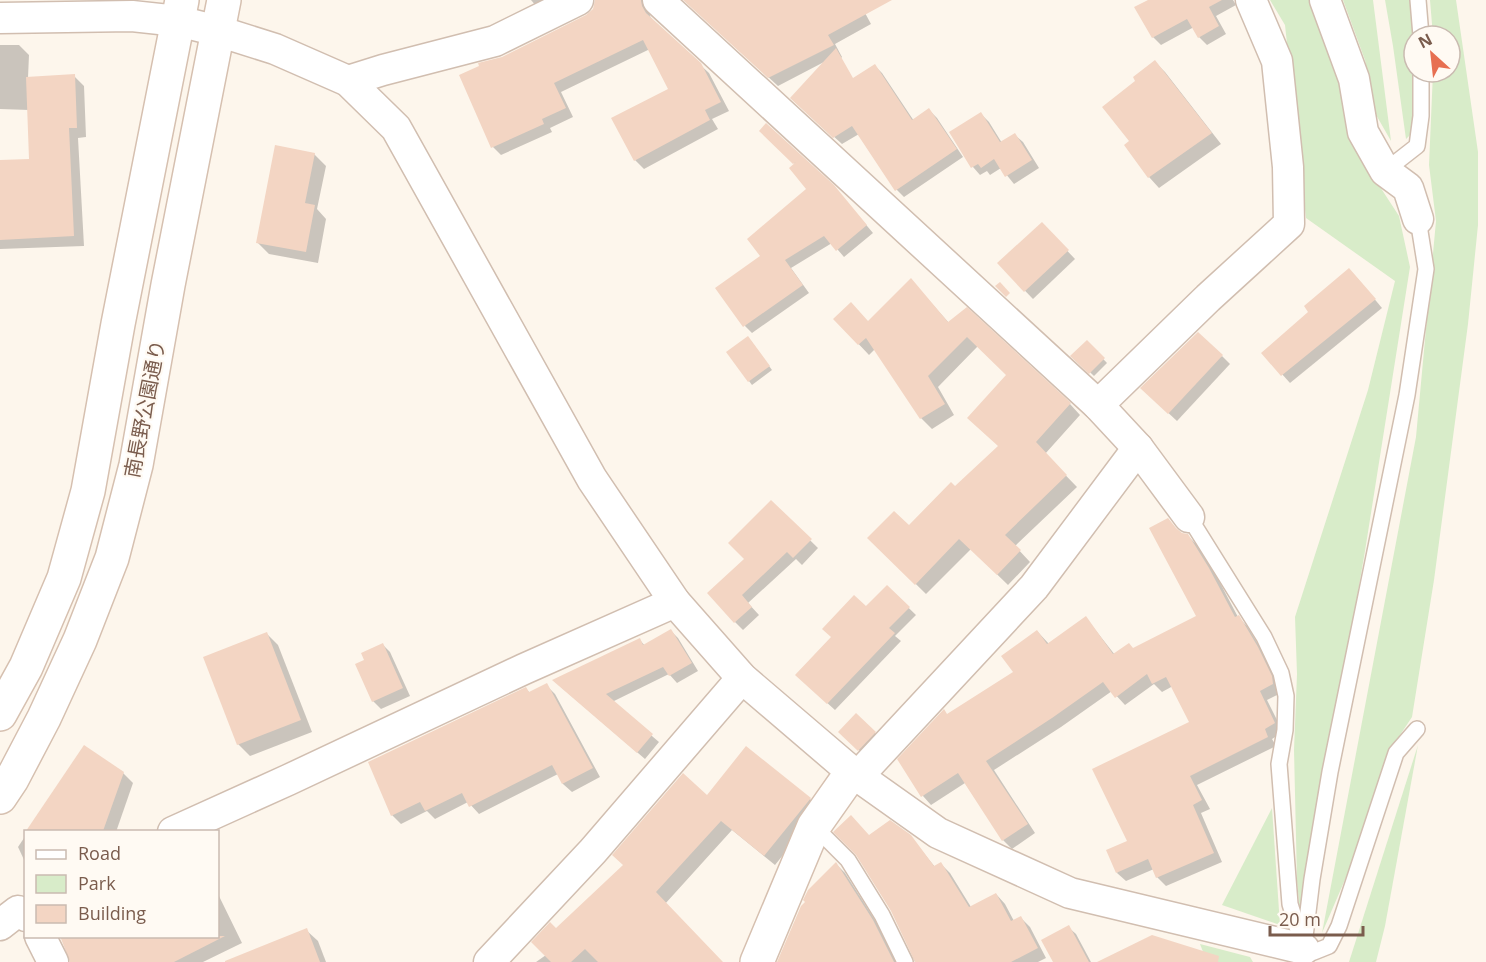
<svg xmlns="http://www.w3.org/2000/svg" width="1486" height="962" font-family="'Open Sans','Noto Sans JP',sans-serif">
<rect width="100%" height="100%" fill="#fdf6ec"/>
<g fill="#d8ecc9">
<polygon points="1270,0 1309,0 1371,173 1399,216 1410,267 1365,551 1301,922 1297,881 1294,750 1297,674 1295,617 1368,390 1395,281 1306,218 1285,25"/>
<polygon points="1343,0 1373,0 1391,141 1375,113 1365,60"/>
<polygon points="1385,0 1413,0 1415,130 1406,139 1393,46"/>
<polygon points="1430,0 1456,0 1478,152 1478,225 1468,324 1434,580 1412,717 1388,753 1350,868 1322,933 1416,437 1436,221 1429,165 1433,72 1450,72 1450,36 1433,36"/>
<polygon points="1418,745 1385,926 1376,962 1349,962"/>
<polygon points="1272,808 1280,925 1222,905"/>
<polygon points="1200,944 1250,957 1253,962 1207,962"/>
</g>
<g fill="#0003">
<polygon points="531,0 561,0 541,12"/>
<polygon points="611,0 652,0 649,5 650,16 653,21 709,73 729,111 712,119 718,129 644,169 635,160 670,89 650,49 561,92 573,117 550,128 552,132 501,155 493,147 503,58 587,17"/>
<polygon points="685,0 858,0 871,24 835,44 842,57 840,59 856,85 875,66 882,73 914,121 929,110 937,118 963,157 904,197 897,190 859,134 842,144 799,105 824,62 778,86"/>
<polygon points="1151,0 1233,0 1236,5 1216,16 1226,34 1207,45 1199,37 1194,27 1161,45 1153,37"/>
<polygon points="0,45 19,45 29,55 28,78 74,76 84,86 86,137 78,138 84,246 0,249 0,162 30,160 29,110 0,109"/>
<polygon points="1155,62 1165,72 1221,144 1159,188 1149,177 1126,145 1131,141 1137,81"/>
<polygon points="981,114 989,122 1002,143 1015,135 1023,142 1039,168 1014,184 1001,168 990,175 987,171 980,175 973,167"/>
<polygon points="761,131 841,195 873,233 844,257 832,243 791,268 809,293 752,333 745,326 762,257 808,189 795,164"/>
<polygon points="314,154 326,166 317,209 326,219 318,263 269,254 257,242"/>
<polygon points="1042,224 1075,259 1033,299 999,264"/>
<polygon points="1357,278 1382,308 1290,383 1263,353"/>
<polygon points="911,280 949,323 1070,404 1080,415 1045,454 1077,487 1015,546 1030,562 1008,585 971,549 926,594 869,538 909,527 955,488 1000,446 1008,375 978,346 938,387 954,415 932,429 921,418 875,349 869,355 835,319 869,322"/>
<polygon points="751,341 772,370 752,385 749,381"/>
<polygon points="1087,342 1107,363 1094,376 1073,356"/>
<polygon points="1222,356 1230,364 1177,421 1150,396"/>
<polygon points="771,502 818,548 802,565 796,559 748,603 759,615 743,630 735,622 746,559"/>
<polygon points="1168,519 1180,534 1187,535 1196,544 1218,579 1238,617 1247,626 1266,657 1281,693 1267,700 1283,732 1272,739 1276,746 1197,785 1210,809 1201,813 1222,862 1166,886 1157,877 1154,869 1126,881 1117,873 1129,842 1191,722 1173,686 1162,692 1154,684 1125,705 1112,691 1061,727 994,770 1035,833 1012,849 1003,840 965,783 931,805 923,796 948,715 1015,672 1037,631 1049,644 1086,618 1115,655 1134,650 1198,617"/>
<polygon points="887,587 916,615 895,636 901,641 835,710 804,682 833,637"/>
<polygon points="671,631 678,638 698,671 677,683 669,674 612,702 659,742 645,759 561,687 640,640 645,646"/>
<polygon points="267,634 278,645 312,732 250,756 238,744"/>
<polygon points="382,644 390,652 410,696 381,709 373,701 366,661"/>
<polygon points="546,685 555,694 600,777 572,792 563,784 558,774 479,814 468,802 435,819 427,811 401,824 392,815 526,689 530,693"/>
<polygon points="856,715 878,736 862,753 840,732"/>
<polygon points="85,747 123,773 133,783 116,832 28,832"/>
<polygon points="707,797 810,799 820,809 775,865 732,830 665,904 721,962 536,962 546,955 556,930"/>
<polygon points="26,835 26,864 18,847"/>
<polygon points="910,836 935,867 941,864 950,873 971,907 996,894 1005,904 1014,921 1021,918 1030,927 1046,958 1038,962 915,962 869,837"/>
<polygon points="836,864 845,873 882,931 898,962 779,962"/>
<polygon points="218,894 242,943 203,962 72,962 218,936"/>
<polygon points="1068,927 1076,934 1091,962 1055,962"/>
<polygon points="306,930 318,941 326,962 228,962"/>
</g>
<g fill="#f3d5c3">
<polygon points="595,0 641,0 642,6 646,13 701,63 721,102 705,110 710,120 634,161 611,118 668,89 643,40 554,83 566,108 542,119 544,124 491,148 459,75 479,66 478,63 502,57 586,15 593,9"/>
<polygon points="683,0 892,0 828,35 834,45 768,78"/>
<polygon points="1148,0 1222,0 1209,7 1219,26 1198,38 1187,19 1152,38 1134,7"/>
<polygon points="836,48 853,78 875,64 912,120 929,108 957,149 895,191 852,126 833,138 790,98"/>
<polygon points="1155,60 1212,133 1148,178 1124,145 1129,141 1102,107 1135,81 1133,77"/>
<polygon points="75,74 77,128 69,128 74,236 0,240 0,160 29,159 26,77"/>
<polygon points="981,112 1000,142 1015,133 1032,160 1005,177 994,159 981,168 978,164 971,168 949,132"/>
<polygon points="766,123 834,185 867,225 836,251 824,236 785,260 803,285 743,327 715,288 760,256 747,239 806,189 789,168 796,162 793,164 759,131"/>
<polygon points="275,145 315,153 305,203 315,205 306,252 256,243"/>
<polygon points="1042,222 1069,250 1024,292 997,263"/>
<polygon points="1349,268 1376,299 1281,376 1261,353 1308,312 1304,306"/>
<polygon points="911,278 948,322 967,307 1071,403 1036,442 1067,475 1005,535 1021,550 997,575 959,539 915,585 867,538 894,511 909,525 951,482 955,486 998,446 967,418 1006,375 967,337 928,376 945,404 920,419 866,338 858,345 833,319 851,302 868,321"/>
<polygon points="1000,282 1010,293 1006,297 995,286"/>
<polygon points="1198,332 1223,355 1168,414 1140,388"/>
<polygon points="748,336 770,366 748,382 726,352"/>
<polygon points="1087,340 1105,358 1089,374 1070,356"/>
<polygon points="771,500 812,539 793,558 787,552 742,595 752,607 734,623 707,593 744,559 728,543"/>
<polygon points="1168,518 1176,528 1182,533 1188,534 1209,568 1235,617 1239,615 1258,647 1272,676 1273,684 1260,691 1275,723 1265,729 1268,737 1190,776 1202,800 1193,805 1214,853 1156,878 1148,859 1116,873 1106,850 1127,841 1092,769 1189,722 1166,677 1152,684 1147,674 1115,698 1103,682 1052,718 986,761 1028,824 1002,841 958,773 921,797 897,759 944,709 947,714 1013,672 1001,656 1037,630 1047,644 1086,616 1113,654 1129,643 1133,648 1196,616 1149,528"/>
<polygon points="887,585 910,607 889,628 895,633 827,704 795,675 831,637 822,629 854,595 866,606"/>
<polygon points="671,629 692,663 669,676 663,667 606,694 653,734 637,753 552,680 640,638 643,645"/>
<polygon points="267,632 301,720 237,745 203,657"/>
<polygon points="383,643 403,688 372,702 355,664 364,660 361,653"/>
<polygon points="547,683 593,768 562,784 552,765 469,807 462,793 425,811 420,802 391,816 368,762 526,687 529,692"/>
<polygon points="856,713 876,732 858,751 838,732"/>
<polygon points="84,745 124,772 103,831 26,831"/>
<polygon points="746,746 811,798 764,856 721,821 656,892 723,962 598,962 585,949 571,962 551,962 531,942 550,922 556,928 623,865 612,855 683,773 707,795"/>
<polygon points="851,815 869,835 890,820 911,835 934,866 941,862 969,907 996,893 1011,921 1021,916 1038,948 1011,962 915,962 891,911 856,855 833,832"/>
<polygon points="836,862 873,920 894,962 777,962 801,906 805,902 803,900 808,890"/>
<polygon points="1069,925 1089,962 1053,962 1041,940"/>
<polygon points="307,928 320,962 225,962 225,961"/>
<polygon points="1152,935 1219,956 1218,962 1097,962"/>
<polygon points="60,936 225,936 174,962 70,962"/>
</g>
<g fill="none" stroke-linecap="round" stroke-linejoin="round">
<g stroke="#d1beb0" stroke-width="18">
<g id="lane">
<polyline points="1418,0 1421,36"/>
<polyline points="1385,171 1417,146 1421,116 1421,72"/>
<polyline points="1189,517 1264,637 1281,673 1286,696 1285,730 1279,764 1290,904 1302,943"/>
<polyline points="814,826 848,860 882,915 905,962"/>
<polyline points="1304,949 1314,952 1329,946 1339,926 1396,753 1417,729"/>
<polyline points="1303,953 1312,879 1330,772 1407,395 1426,269 1418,219"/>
</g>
</g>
<g stroke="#d1beb0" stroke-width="33">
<g id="street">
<polyline points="658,0 1098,405 1138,448 1189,517"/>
<polyline points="1325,0 1354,79 1363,132 1385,171 1408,188 1418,219"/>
<polyline points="0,18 132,16 178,21 218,31 275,49 348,81 396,128 592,479 675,602 742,678 852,772 938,833 1070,893 1304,949"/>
<polyline points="348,81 383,70 495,41 578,0"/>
<polyline points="1098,405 1208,298 1289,224 1288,167 1277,61 1251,0"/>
<polyline points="858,776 1034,587 1138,448"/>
<polyline points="173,832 288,780 524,669 675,602"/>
<polyline points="0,925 18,911 26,916"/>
<polyline points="40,936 53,962"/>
<polyline points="489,962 593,851 742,678"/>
</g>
</g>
<g stroke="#d6c0b0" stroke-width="36">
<g id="secondary">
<polyline points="0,714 26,667 64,578 88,491 118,324 182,0"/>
<polyline points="0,797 12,779 44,718 80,640 112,558 136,465 168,285 224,0"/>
<polyline points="757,962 814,826 852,772"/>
</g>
</g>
<use href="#lane" stroke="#fff" stroke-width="15"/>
<use href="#street" stroke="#fff" stroke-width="30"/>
<use href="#secondary" stroke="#fff" stroke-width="33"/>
</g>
<g text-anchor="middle" stroke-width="4.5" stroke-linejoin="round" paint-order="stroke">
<g font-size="20" fill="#7a5c4d" stroke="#fffaf3">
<text transform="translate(145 409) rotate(-79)" y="7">南長野公園通り</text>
</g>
</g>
<rect x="24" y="830" width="195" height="108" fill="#fffaf3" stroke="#cabbb1" stroke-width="1.5"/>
<rect x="36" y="850" width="30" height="9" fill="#ffffff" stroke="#cabbb1" stroke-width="1.5"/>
<text x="78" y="860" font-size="18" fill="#7a5c4d">Road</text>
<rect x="36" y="875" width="30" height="18" fill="#d8ecc9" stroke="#cabbb1" stroke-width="1.5"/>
<text x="78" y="890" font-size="18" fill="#7a5c4d">Park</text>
<rect x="36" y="905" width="30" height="18" fill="#f3d5c3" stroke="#cabbb1" stroke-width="1.5"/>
<text x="78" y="920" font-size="18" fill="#7a5c4d">Building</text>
<g transform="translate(1432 54) rotate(333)"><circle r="28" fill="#fffaf3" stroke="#cabbb1" stroke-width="1.5"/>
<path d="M0-4.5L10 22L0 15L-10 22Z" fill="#e76f51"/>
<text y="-9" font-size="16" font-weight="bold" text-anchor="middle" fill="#7a5c4d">N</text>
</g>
<path d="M1270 926v9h93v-9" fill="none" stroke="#7a5c4d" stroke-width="3"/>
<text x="1279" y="926" font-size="18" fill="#7a5c4d" stroke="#fffaf3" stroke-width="4.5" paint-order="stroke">20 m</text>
</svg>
